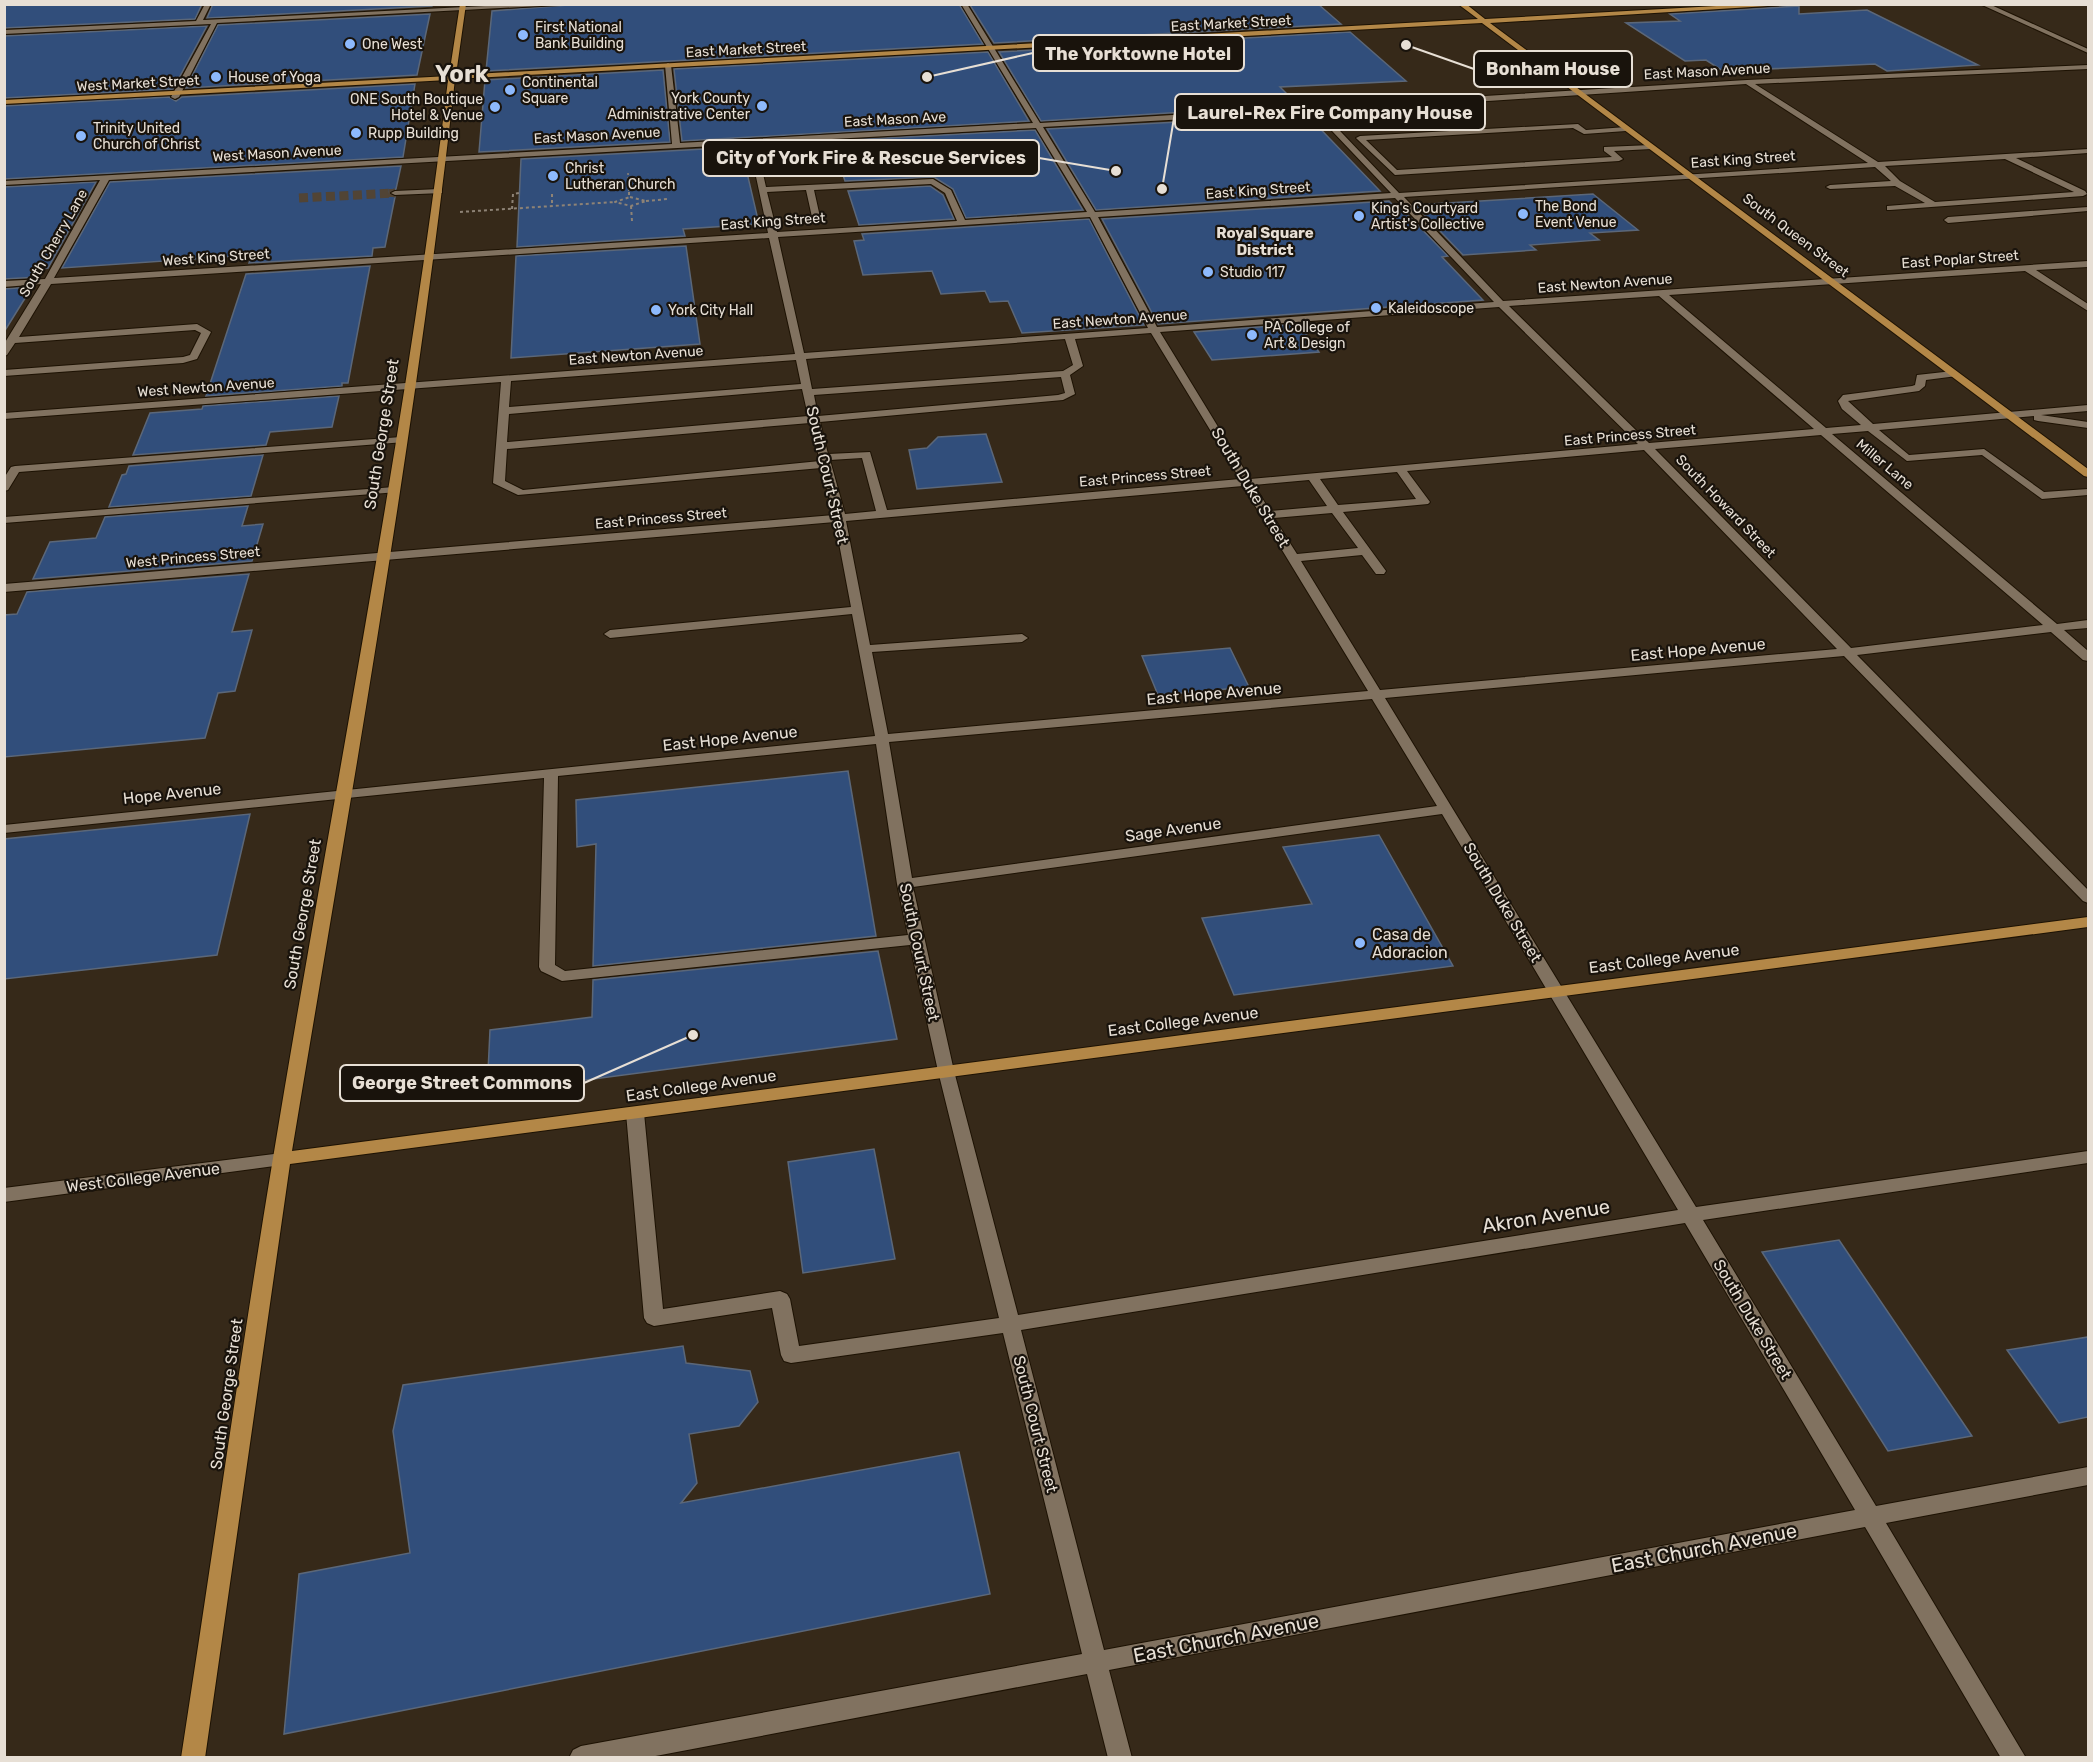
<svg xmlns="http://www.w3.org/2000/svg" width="2093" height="1762" font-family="Rubik,sans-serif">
<rect width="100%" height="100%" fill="#362919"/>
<g fill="#314e7b" stroke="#5b6779" stroke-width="1.5">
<polygon points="4,4 202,4 195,19 4,28"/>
<polygon points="213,4 433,4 432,6 207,18"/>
<polygon points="581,4 959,4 983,44 486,71 492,11"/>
<polygon points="1318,4 1341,24 994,43 970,5"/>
<polygon points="1799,6 1799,14 1867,10 1978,65 1887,71 1875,64 1723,71 1706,60 1685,61 1626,23 1680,21 1670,14"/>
<polygon points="430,14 417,75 186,88 218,25"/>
<polygon points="207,26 173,89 4,98 4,36"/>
<polygon points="1350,32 1406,81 1280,87 1298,105 1041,121 999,52"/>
<polygon points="988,52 1029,121 682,141 674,69"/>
<polygon points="663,70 670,142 479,152 485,80"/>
<polygon points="415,84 403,157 4,179 4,106 169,97 176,101 182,97"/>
<polygon points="1307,115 1380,191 1096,210 1047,129"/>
<polygon points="1035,130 1083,210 966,218 953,189 934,177 845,181 832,141"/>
<polygon points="741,147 759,224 683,229 685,236 517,247 521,159"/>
<polygon points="401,166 396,189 389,192 395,197 385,247 373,248 372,256 249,263 252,255 62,268 110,182"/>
<polygon points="96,182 48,268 43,269 38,277 4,279 4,187"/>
<polygon points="930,186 943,195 954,219 859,225 848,191"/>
<polygon points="1593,194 1638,230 1590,233 1599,240 1530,245 1536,250 1463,255 1415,205"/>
<polygon points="1389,201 1394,206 1400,207 1448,256 1442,257 1483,300 1158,324 1102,219"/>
<polygon points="1089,219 1144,325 1022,333 1008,301 990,302 985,291 941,294 932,271 863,275 854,241 864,240 862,234"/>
<polygon points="686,246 700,344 511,358 516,256"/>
<polygon points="370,266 348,383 342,383 342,386 206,396 246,274"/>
<polygon points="32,287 4,332 4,289"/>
<polygon points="1299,324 1319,352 1212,360 1194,332"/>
<polygon points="339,396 332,427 270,432 266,445 133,455 150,413 202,409 203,406"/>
<polygon points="986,434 1002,482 917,489 909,450 927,448 938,437"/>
<polygon points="263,455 251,496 109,507 122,475 126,474 129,466"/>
<polygon points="248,506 242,526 263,524 252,561 33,579 50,542 96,538 105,517"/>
<polygon points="249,574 232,632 252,630 235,691 218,693 205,738 4,757 4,615 17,614 27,592"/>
<polygon points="1230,648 1249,687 1158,695 1142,656"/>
<polygon points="848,771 876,936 593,966 596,844 577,847 576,800"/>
<polygon points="250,814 217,955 4,979 4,839"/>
<polygon points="1379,835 1453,966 1234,995 1202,918 1312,904 1283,847"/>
<polygon points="878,951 897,1039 487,1093 490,1030 592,1017 593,980"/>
<polygon points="874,1149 895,1259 803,1273 788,1162"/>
<polygon points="1839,1240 1972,1436 1888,1451 1762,1252"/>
<polygon points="2088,1337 2088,1417 2059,1423 2007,1350"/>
<polygon points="683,1346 686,1363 750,1371 758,1402 739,1426 689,1434 697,1483 681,1503 959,1452 990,1594 284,1734 299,1574 410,1553 393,1431 403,1385"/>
</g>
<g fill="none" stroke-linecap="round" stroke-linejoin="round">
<polyline stroke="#514435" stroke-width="8" stroke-dasharray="8 4" stroke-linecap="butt" points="389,193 395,193"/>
<polyline stroke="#514435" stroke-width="9" stroke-dasharray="9 4.5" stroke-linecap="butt" points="299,198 395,193"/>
<g stroke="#1d1203" stroke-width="2">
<g id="minor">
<polygon points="205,4 211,4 203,20 527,4 579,4 217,23 179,97 175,99 171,97 211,24 4,34 4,30 196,21"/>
<path d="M961 4H967L1040 123 1747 80 2088 65V69L1755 84 1878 162 2088 149V153L2016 158 2085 191 2087 194 2083 196 1890 210H1887V206L1925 203 1895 186 1830 189 1826 187 1830 185 1891 181 1875 167 1404 197 1503 301 2088 261V267L2036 270 2088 304V311L2025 271 1669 295 1826 428 1861 425 1842 409 1838 401 1843 395 1912 386 1915 385 1917 375 1953 371 1958 374 1957 376 1926 380 1925 386 1919 391 1848 401 1873 424 2088 405V411L2041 415 2088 422V428L2038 421 2034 420V416L1879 430 1909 455 1984 449 2044 492 2088 489V495L2042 499 1982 455 1907 461 1868 431 1832 434 2057 624 2088 620V628L2064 630 2088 651V661L2083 660 2051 632 1857 655 2088 890V903L2083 901 1844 656 1385 698 1696 1207 2088 1151V1163L1703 1220 1876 1506 2088 1467V1485L1886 1523 2026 1758H2001L1865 1527 1109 1670 1132 1758H1108L1087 1674 645 1758H569L573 1750 581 1746 1082 1654 1003 1333 791 1363 784 1361 781 1355 772 1308 654 1326 647 1323 644 1318 626 1113 629 1109H641L644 1113 663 1309 780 1291 787 1294 790 1299 799 1346 999 1318 938 1071 910 945 562 981 541 971 539 967 544 778 4 833V825L875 736 852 614 610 638 604 634 610 630 851 607 835 522 4 592V584L834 515 821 468 518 495 493 483 501 382 4 419V413L795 354 769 238 51 284 19 337 197 324 211 332 197 359 183 363 4 376V370L183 357 190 355 201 333 195 330 15 343 7 355 4 356V344L41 284 4 287V281L45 279 100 180 4 185V181L672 144 665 65 668 63 671 65 680 143 1033 123ZM1746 84 1868 163 1399 193 1322 112ZM1314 112 1391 193 1095 212 1043 127ZM1036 128 1087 212 965 220 951 190 933 179 766 187 756 143ZM749 144 768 233 54 278 109 180ZM2005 159 2074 192 1935 202 1900 181 1885 166ZM931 184 945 193 957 221 777 232 767 192 806 190 812 217 816 220 820 217 814 190ZM1395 198 1494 302 1157 327 1098 217ZM1090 217 1148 328 804 353 778 237ZM1659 296 1814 429 1649 443 1509 306ZM1499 307 1638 444 1250 479 1160 332ZM1151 333 1240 479 887 510 870 452 828 454 820 422 1063 400 1075 394 1070 375 1083 366 1075 339ZM1065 339 1073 365 1063 371 812 389 806 359ZM796 360 801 384 509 407 511 381ZM1061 377 1065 393 1058 395 818 416 814 395ZM802 389 808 416 507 442 509 414ZM810 423 820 461 523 490 505 481 507 449ZM1821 435 2043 625 1851 648 1655 449ZM1644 450 1837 649 1380 690 1301 561 1362 555 1376 574H1384L1386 571 1343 512 1428 504 1430 502 1407 471ZM862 458 876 511 845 514 830 460ZM1397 472 1416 499 1338 505 1320 479ZM1309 480 1327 506 1270 511 1254 485ZM1243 486 1368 691 888 734 872 652 1022 642 1028 638 1022 634 870 645 846 521ZM1332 513 1358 548 1297 554 1274 518ZM1372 699 1437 806 912 878 889 742ZM876 744 897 884 908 935 565 971 555 965 558 776ZM1442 814 1678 1210 1018 1315 954 1071 913 887ZM1685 1223 1855 1510 1104 1650 1021 1330Z"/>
<polygon points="1980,4 1989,4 2088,49 2088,53"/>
<polygon points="1578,124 1586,130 1626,127 1630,129 1626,131 1584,134 1573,128 1366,140 1397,170 1612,157 1604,151 1604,147 1651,145 1655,147 1651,149 1614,151 1623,159 1619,161 1395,175 1356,138 1360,136"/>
<polygon points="439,189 442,189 442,193 395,195 391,193 395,191"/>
<polygon points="2088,207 2088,211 1948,223 1944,220 1948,217"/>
<polygon points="401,437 406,440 405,442 19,472 8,490 4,491 4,478 11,467 15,466"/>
<polygon points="394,487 398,488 398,492 4,523 4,517"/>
<polygon points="282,1153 288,1154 291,1159 288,1164 282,1165 4,1202 4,1188"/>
</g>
</g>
<g stroke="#1d1203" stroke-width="2">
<path id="major" d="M460 4H466L456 75 1478 19 1458 4H1466L1485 19 1752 4H1799L1490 23 2088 469V477L2084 476 1482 23 455 79C415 439 351 795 292 1151L2088 917V927L290 1164 205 1758H181C212 1558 240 1358 273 1158 332 799 404 442 448 80L4 104V100L449 76Z"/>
</g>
<polyline stroke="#8e8376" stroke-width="1.5" stroke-dasharray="2 2" stroke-linecap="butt" points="628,173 629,193"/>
<g stroke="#8e8376" stroke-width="2" stroke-dasharray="3 3" stroke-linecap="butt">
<polyline points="629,192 629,197"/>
<polyline points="552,194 552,206"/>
<polygon points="630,197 646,201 631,206 615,202"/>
<polyline points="646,201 668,199"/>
<polyline points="631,206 632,221"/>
<polyline points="512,209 513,194 519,193"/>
<polyline points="460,212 615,202"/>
</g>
<use href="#minor" fill="#817260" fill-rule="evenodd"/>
<use href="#major" fill="#b38747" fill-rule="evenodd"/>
</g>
<g fill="#8db9fc" stroke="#19130c" stroke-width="2">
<circle cx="523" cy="35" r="6"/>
<circle cx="350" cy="44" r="6"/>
<circle cx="216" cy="77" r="6"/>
<circle cx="510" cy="90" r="6"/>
<circle cx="762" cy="106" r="6"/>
<circle cx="495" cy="107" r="6"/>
<circle cx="356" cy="133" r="6"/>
<circle cx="81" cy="136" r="6"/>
<circle cx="553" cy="176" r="6"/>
<circle cx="1523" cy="214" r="6"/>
<circle cx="1359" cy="216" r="6"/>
<circle cx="1208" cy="272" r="6"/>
<circle cx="1376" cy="308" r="6"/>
<circle cx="656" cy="310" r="6"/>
<circle cx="1252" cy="335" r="6"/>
<circle cx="1360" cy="943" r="6"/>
</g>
<g text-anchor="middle" stroke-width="4.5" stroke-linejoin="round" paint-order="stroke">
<g font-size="14" fill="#e7dfd5" stroke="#19130c">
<text transform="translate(1231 23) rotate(-3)" y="5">East Market Street</text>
<text transform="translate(746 49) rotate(-3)" y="5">East Market Street</text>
<text transform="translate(1707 71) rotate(-3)" y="5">East Mason Avenue</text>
<text transform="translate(138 83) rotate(-3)" y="5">West Market Street</text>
<text transform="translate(895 119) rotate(-3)" y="5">East Mason Ave</text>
<text transform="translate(597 135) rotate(-3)" y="5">East Mason Avenue</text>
<text transform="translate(277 153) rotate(-3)" y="5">West Mason Avenue</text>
<text transform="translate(1743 159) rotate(-4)" y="5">East King Street</text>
<text transform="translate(1258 190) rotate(-4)" y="5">East King Street</text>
<text transform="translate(773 221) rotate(-4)" y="5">East King Street</text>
<text transform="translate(1796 235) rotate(37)" y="5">South Queen Street</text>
<text transform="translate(53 243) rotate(-60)" y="5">South Cherry Lane</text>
<text transform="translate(216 257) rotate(-4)" y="5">West King Street</text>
<text transform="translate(1960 259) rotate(-4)" y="5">East Poplar Street</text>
<text transform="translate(1605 283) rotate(-4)" y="5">East Newton Avenue</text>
<text transform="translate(1120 319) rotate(-4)" y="5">East Newton Avenue</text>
<text transform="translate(636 355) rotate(-4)" y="5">East Newton Avenue</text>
<text transform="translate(206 387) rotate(-4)" y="5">West Newton Avenue</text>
<text transform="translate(1630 435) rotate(-5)" y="5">East Princess Street</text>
<text transform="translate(1885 464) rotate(40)" y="5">Miller Lane</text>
<text transform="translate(1145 476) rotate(-5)" y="5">East Princess Street</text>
<text transform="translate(1726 506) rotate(46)" y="5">South Howard Street</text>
<text transform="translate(661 518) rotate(-5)" y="5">East Princess Street</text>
<text transform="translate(193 557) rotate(-5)" y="5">West Princess Street</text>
</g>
<g font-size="14" fill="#e7dfd5" stroke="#19130c" text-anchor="start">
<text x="535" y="32">First National<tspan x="535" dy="16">Bank Building</tspan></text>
<text x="362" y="49">One West</text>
<text x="228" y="82">House of Yoga</text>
<text x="522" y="87">Continental<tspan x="522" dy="16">Square</tspan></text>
<text x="750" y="103" text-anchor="end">York County<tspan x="750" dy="16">Administrative Center</tspan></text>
<text x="483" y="104" text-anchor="end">ONE South Boutique<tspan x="483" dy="16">Hotel &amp; Venue</tspan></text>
<text x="93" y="133">Trinity United<tspan x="93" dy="16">Church of Christ</tspan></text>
<text x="368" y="138">Rupp Building</text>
<text x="565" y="173">Christ<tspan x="565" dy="16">Lutheran Church</tspan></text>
<text x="1535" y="211">The Bond<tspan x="1535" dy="16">Event Venue</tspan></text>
<text x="1371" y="213">King's Courtyard<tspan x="1371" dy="16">Artist's Collective</tspan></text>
<text x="1220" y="277">Studio 117</text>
<text x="1388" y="313">Kaleidoscope</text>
<text x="668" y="315">York City Hall</text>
<text x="1264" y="332">PA College of<tspan x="1264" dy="16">Art &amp; Design</tspan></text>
</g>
<g font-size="15" font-weight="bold" fill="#e7dfd5" stroke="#19130c">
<text x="1265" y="238">Royal Square<tspan x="1265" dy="17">District</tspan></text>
</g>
<g font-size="16" fill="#e7dfd5" stroke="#19130c">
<text transform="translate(381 434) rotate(-81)" y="6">South George Street</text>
<text transform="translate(828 475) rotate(77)" y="6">South Court Street</text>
<text transform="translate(1251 487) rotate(59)" y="6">South Duke Street</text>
<text transform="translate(1698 649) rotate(-5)" y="6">East Hope Avenue</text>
<text transform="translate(1214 693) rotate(-5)" y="6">East Hope Avenue</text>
<text transform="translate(730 738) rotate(-6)" y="6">East Hope Avenue</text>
<text transform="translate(172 793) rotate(-6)" y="6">Hope Avenue</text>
<text transform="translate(1173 829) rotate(-8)" y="6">Sage Avenue</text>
<text transform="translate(1503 902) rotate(59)" y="6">South Duke Street</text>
<text transform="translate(302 914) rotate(-80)" y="6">South George Street</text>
<text transform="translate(920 952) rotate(78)" y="6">South Court Street</text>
<text transform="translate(1664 958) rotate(-7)" y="6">East College Avenue</text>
<text transform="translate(1183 1021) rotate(-7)" y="6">East College Avenue</text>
<text transform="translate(701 1085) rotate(-8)" y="6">East College Avenue</text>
<text transform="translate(143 1177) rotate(-7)" y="6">West College Avenue</text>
<text transform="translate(1753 1319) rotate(59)" y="6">South Duke Street</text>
<text transform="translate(226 1394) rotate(-82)" y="6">South George Street</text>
<text transform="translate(1036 1424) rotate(76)" y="6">South Court Street</text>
</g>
<g font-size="16" fill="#e7dfd5" stroke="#19130c" text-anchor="start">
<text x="1372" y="940">Casa de<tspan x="1372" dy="18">Adoracion</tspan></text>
</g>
<g font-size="20" fill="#e7dfd5" stroke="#19130c">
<text transform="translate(1546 1216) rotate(-9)" y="7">Akron Avenue</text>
<text transform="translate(1704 1548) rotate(-11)" y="7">East Church Avenue</text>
<text transform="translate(1226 1638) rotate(-11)" y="7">East Church Avenue</text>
</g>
<g font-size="24" font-weight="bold" fill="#e7dfd5" stroke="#19130c">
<text x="462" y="82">York</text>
</g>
</g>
<path fill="none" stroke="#e7dfd5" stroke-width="2" d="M927 77L1033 53M1406 45L1474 69M1162 189L1175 112M1116 171L1039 158M693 1035L584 1083"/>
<g fill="#e7dfd5" stroke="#19130c" stroke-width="2">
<circle cx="927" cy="77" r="6"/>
<circle cx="1406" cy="45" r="6"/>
<circle cx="1162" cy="189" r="6"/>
<circle cx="1116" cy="171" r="6"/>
<circle cx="693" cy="1035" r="6"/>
</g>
<g fill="#19130c" stroke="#e7dfd5" stroke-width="2">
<rect x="1033" y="35" width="211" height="36" rx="6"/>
<rect x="1474" y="51" width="158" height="36" rx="6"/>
<rect x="1175" y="94" width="310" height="36" rx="6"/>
<rect x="703" y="140" width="336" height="36" rx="6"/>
<rect x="340" y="1065" width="244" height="36" rx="6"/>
</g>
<g font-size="18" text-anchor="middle" font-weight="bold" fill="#e7dfd5">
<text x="1138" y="60">The Yorktowne Hotel</text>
<text x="1553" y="75">Bonham House</text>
<text x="1330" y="119">Laurel-Rex Fire Company House</text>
<text x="871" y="164">City of York Fire &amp; Rescue Services</text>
<text x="462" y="1089">George Street Commons</text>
</g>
<rect width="2093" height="1762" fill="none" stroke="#e7dfd5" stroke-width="12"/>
</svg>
